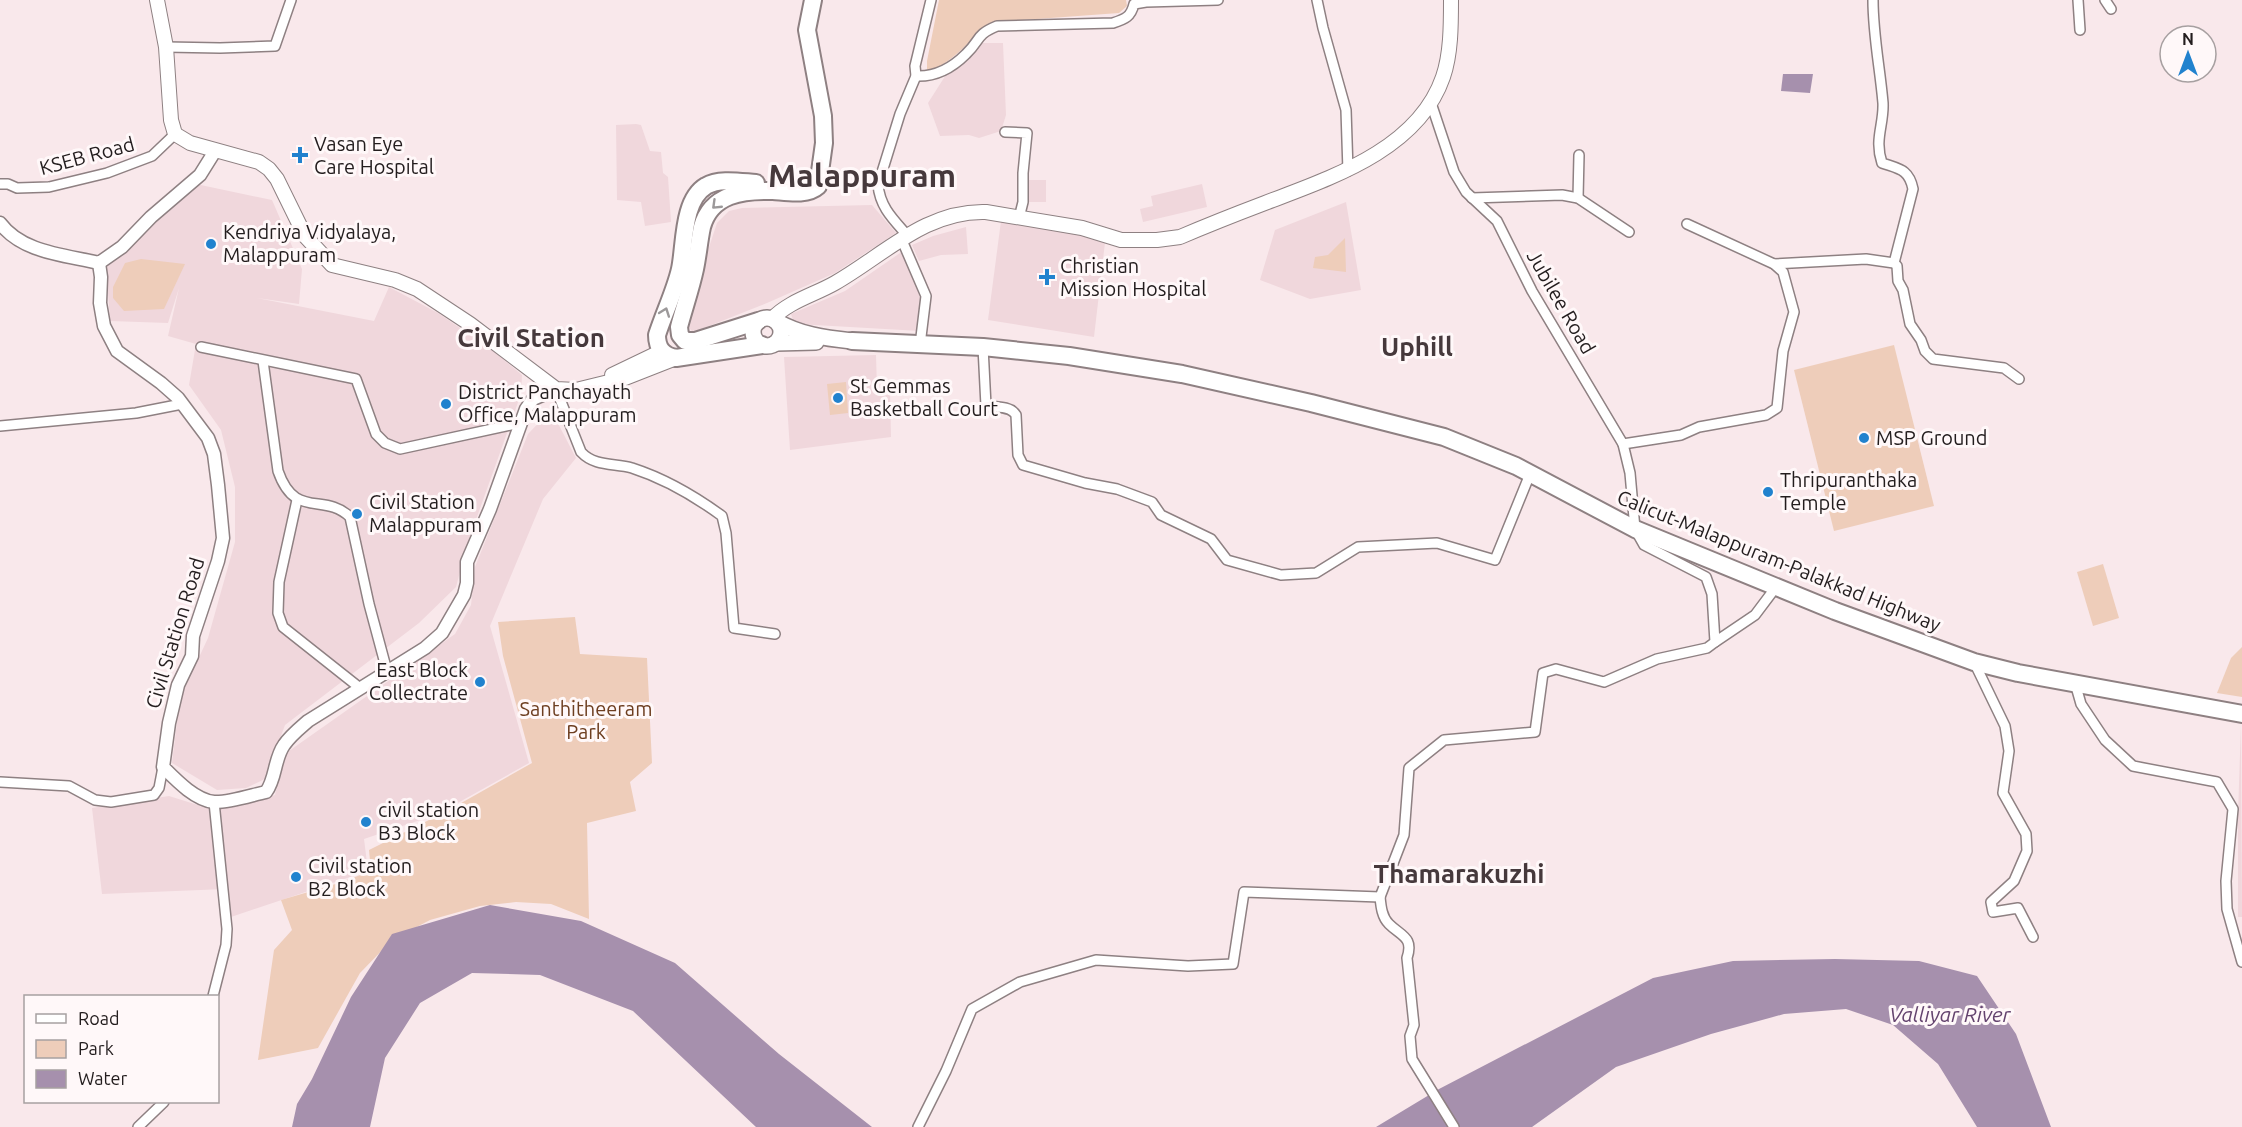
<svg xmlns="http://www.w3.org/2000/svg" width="2242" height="1127" font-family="Ubuntu,sans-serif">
<rect width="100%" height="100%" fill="#f9e8eb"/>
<g fill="#f0d7dc">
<polygon points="978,43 1003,43 1006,115 1001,131 979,138 969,135 940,136 928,103 949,70"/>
<polygon points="636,124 641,125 650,151 661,152 663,173 668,177 671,222 645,226 641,202 617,200 616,125"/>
<rect x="1026" y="180" width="20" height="22"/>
<polygon points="196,184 272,200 302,269 299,304 257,298 374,321 389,287 438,313 491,349 522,375 521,394 468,542 456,587 419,623 285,725 265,779 246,788 217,790 172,763 180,698 208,638 235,542 235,487 221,430 189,385 196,344 168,336 179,288 168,323 110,321 106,265"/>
<polygon points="1202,184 1207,207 1143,222 1140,209 1153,206 1151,196"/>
<polygon points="1346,202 1361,290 1310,299 1260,280 1275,230"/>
<polygon points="872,205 896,233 835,273 767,303 699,330 692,331 686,325 686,317 717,223 729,211 742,208"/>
<polygon points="1001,221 1106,234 1094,337 988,320"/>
<polygon points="966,227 968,254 941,255 919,261 912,245 933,236"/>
<polygon points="903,251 922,303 920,331 797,324 793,320 791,314 845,291"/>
<polygon points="876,355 877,389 890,391 891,437 790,450 784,357"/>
<polygon points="551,410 576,458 543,499 490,626 529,763 438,814 364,839 368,871 231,917 225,889 102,894 92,808 169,796 201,806 250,803 275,795 283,758 289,751 455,634 471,605 475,567 528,434"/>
<polygon points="2241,725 2242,917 2238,917 2238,814"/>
</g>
<g fill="#eecdba">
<path d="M939 0H1126L1127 6 1119 13 994 22C970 36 955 64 927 71V61Z"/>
<polygon points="1345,238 1346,272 1313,268 1315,257 1328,255"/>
<polygon points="141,259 185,264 164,309 124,311 113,298 113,287 125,263"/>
<polygon points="1894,345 1934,506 1834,531 1794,370"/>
<polygon points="846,382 848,413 830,415 827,384"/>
<polygon points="2103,564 2119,618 2093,626 2077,572"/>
<polygon points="575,617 580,654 647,658 652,763 630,782 636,811 587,823 589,919 551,904 516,902 480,906 430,920 392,940 360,973 318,1048 258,1060 274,950 292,930 281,900 339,883 371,871 369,850 447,811 532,763 503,656 498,622"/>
<polygon points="2242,647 2242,697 2217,693 2231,658"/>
</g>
<g fill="#a690ad">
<polygon points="1783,74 1813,74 1810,93 1781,91"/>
<polygon points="490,905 581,921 675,963 779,1054 872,1127 756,1127 633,1011 540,975 472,973 420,1003 385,1058 370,1127 292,1127 297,1104 312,1079 351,997 392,934"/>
<polygon points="1835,959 1919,961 1977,976 2016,1034 2051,1127 1977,1127 1938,1064 1893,1025 1846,1009 1784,1014 1711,1034 1616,1067 1532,1127 1376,1127 1439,1089 1653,978 1733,961"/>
</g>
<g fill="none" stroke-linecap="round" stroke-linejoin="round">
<g stroke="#8e8082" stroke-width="12">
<g id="minor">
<polyline points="1317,0 1323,28 1346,110 1348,171"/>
<path d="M1873 0C1873 35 1880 68 1883 103 1884 125 1874 139 1882 163 1899 169 1909 169 1913 189L1894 263"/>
<polyline points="2078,0 2080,30"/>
<polyline points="2105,0 2111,9"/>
<polyline points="166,47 220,48 275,46 291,0"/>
<path d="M916 76C936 77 952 68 966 54 981 40 975 35 997 26L1113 23C1125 19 1131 17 1134 4L1146 2 1218 0"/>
<polyline points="1005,132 1027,133 1023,173 1023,202 1019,218"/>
<polyline points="0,184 8,184 17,188 49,187 107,173 152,156 175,134"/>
<polyline points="1472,198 1562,195 1578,198 1629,232"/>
<polyline points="1578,198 1579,155"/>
<path d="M907 235C893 219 880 207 878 185L900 114 916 76 915 66 931 0"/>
<polyline points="901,238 926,296 920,345"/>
<polyline points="1774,264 1866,259 1894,263 1897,266 1898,281 1903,290 1910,324 1921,340 1925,351 1933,359 2004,368 2019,379"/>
<polyline points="201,347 356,379 376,434 385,443 400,449 520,423"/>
<path d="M983 347 986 406C996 407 1011 406 1016 415L1018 455 1023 465 1085 483 1117 489 1152 502 1161 515 1211 539 1227 560 1281 575 1316 573 1358 547 1437 543 1495 560 1530 474"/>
<path d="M263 361 278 471C295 520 324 492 350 517L369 604 387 671"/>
<path d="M556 389 581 452C595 467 614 463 632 468 663 478 696 497 722 516L726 533 734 628 775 634"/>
<polyline points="0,426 136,413 182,404"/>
<polyline points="1623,444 1681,435 1699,427 1766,415 1777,408 1783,351 1794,312 1783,272 1774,264 1687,224"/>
<polyline points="297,500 279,582 278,613 283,627 360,688"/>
<polyline points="1715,642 1755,615 1776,587"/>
<polyline points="1974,662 2005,726 2009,751 2003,793 2026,834 2027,851 2014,881 1991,902 1993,912 2018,908 2033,937"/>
<polyline points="2075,683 2081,704 2105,740 2133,766 2217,782 2233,809 2226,881 2227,909 2242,962"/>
<polyline points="0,782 69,786 95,800 111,802 154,795 159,788 163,767"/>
<path d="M1380 897C1381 907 1382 917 1389 924 1401 936 1414 937 1407 958L1414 1025 1410 1036 1412 1059 1454 1127"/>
<polyline points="213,996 226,945 227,929 214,802"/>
<polyline points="138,1127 164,1102"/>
<polyline points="918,1127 946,1071 972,1009 1020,982 1096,960 1188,966 1233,964 1244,892 1380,897 1404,835 1409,768 1444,740 1535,732 1543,673 1556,669 1604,682 1657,659 1707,648 1715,642 1712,594 1706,577 1644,545 1635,529 1630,473 1623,444 1532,291 1497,221 1466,192 1454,172 1431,103"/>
</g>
</g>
<g stroke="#8e8082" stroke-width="15">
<g id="tertiary">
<path d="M0 223C22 253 66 255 99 263L122 247 151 217 200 175 215 151"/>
<path d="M99 263 101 277 100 303 104 326 117 351 161 383 178 398 208 438 214 454 218 485 223 538 218 561 193 636 192 656 178 685 169 723 163 767C176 780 195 800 214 802 228 803 252 795 266 792 276 779 274 759 284 745 290 736 300 728 308 721L425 648 442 633 464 595 467 583V562L490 509 526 409 533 399 556 389"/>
</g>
</g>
<g stroke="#8e8082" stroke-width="16">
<g id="secondary">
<polyline points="157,0 166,47 171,120 175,134 190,143 259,162 269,169 277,179 305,236 332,265 395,280 417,289 470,324 556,389 576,390 625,378 676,358"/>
<path d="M772 319C789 301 814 295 835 283 884 255 926 210 986 212L1082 228 1121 240H1157L1180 237C1208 225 1236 214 1265 203 1330 178 1418 150 1443 77 1451 54 1451 25 1451 0"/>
<polyline points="612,375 662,351"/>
</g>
</g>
<g stroke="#8e8082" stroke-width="18">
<g id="primary">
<circle cx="767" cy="332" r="14"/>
<path d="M776 321C801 335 824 338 852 341"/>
<polyline points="776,343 816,342"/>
</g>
</g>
<g stroke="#8e8082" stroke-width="20">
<g id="trunk">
<path d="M756 183C741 182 719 178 706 186 682 200 685 246 680 269 675 291 664 313 657 335 657 348 663 356 676 358L762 345"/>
<path d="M758 321 695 341H685L680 335 679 327C684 308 691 288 695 269 698 255 699 241 702 227 711 194 743 190 773 191 787 192 807 196 818 186L824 143 823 116 807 30 813 0"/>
<polyline points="852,341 983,347 1069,356 1182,374 1311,403 1444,437 1516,466 1635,529 1835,611 1974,662 2018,673 2242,714"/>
</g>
</g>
<use href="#minor" stroke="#fff" stroke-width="9"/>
<use href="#tertiary" stroke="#fff" stroke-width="12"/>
<use href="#secondary" stroke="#fff" stroke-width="14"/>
<use href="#primary" stroke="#fff" stroke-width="15"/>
<use href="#trunk" stroke="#fff" stroke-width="16"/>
</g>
<defs><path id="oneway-chevron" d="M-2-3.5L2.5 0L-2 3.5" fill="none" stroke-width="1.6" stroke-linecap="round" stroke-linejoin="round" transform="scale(1.5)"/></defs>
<g stroke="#9c999a">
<use href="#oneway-chevron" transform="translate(716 205) rotate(136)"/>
<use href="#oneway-chevron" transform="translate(665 312) rotate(-70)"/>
</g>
<g fill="#2182ce" stroke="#fff8f9" stroke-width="2">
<path d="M297 146h6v6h6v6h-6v6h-6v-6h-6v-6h6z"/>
<circle cx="211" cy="244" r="6"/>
<path d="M1044 268h6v6h6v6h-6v6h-6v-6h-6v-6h6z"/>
<circle cx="838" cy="398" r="6"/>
<circle cx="446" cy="404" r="6"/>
<circle cx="1864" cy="438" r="6"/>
<circle cx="1768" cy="492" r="6"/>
<circle cx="357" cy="514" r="6"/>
<circle cx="480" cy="682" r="6"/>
<circle cx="366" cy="822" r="6"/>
<circle cx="296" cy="877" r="6"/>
</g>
<g text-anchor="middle" stroke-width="6" stroke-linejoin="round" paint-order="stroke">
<g font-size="20" fill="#231d1e" stroke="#fff8f9" text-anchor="start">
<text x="314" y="151">Vasan Eye<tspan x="314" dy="23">Care Hospital</tspan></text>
<text x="223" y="239">Kendriya Vidyalaya,<tspan x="223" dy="23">Malappuram</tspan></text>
<text x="1060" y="273">Christian<tspan x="1060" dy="23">Mission Hospital</tspan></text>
<text x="850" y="393">St Gemmas<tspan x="850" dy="23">Basketball Court</tspan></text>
<text x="458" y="399">District Panchayath<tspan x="458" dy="23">Office, Malappuram</tspan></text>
<text x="1876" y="445">MSP Ground</text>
<text x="1780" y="487">Thripuranthaka<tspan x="1780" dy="23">Temple</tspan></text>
<text x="369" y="509">Civil Station<tspan x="369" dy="23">Malappuram</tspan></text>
<text x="468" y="677" text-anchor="end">East Block<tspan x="468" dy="23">Collectrate</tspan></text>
<text x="378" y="817">civil station<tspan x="378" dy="23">B3 Block</tspan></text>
<text x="308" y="873">Civil station<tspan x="308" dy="23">B2 Block</tspan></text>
</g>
<g font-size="20" fill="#231d1e" stroke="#fff8f9">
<text transform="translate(87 156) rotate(-15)" y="7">KSEB Road</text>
<text transform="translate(1561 302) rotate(60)" y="7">Jubilee Road</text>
<text transform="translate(1779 561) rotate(22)" y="7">Calicut-Malappuram-Palakkad Highway</text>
<text transform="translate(175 633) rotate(-73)" y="7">Civil Station Road</text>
</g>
<g font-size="20" fill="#6d3e20" stroke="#fff8f9">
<text x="586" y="716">Santhitheeram<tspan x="586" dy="23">Park</tspan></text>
</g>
<g font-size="21" font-style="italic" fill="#64436e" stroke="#fff8f9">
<text x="1950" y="1022">Valliyar River</text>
</g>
<g font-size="26" font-weight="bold" fill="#46393c" stroke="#fff8f9">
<text x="531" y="347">Civil Station</text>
<text x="1417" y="356">Uphill</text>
<text x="1459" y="883">Thamarakuzhi</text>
</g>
<g font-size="32" font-weight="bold" fill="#46393c" stroke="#fff8f9">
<text x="862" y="187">Malappuram</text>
</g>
</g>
<rect x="24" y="995" width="195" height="108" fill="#fff8f9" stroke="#a7a0a1" stroke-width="1.5"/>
<rect x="36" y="1014" width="30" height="9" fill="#ffffff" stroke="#a7a0a1" stroke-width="1.5"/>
<text x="78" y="1025" font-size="18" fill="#231d1e">Road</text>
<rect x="36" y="1040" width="30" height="18" fill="#eecdba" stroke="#a7a0a1" stroke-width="1.5"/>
<text x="78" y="1055" font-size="18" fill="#231d1e">Park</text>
<rect x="36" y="1070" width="30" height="18" fill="#a690ad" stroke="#a7a0a1" stroke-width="1.5"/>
<text x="78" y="1085" font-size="18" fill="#231d1e">Water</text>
<g transform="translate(2188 54)"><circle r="28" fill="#fff8f9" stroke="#a7a0a1" stroke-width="1.5"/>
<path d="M0-4.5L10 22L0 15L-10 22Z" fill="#2182ce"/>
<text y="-9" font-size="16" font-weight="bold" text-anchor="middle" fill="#231d1e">N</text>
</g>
</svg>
